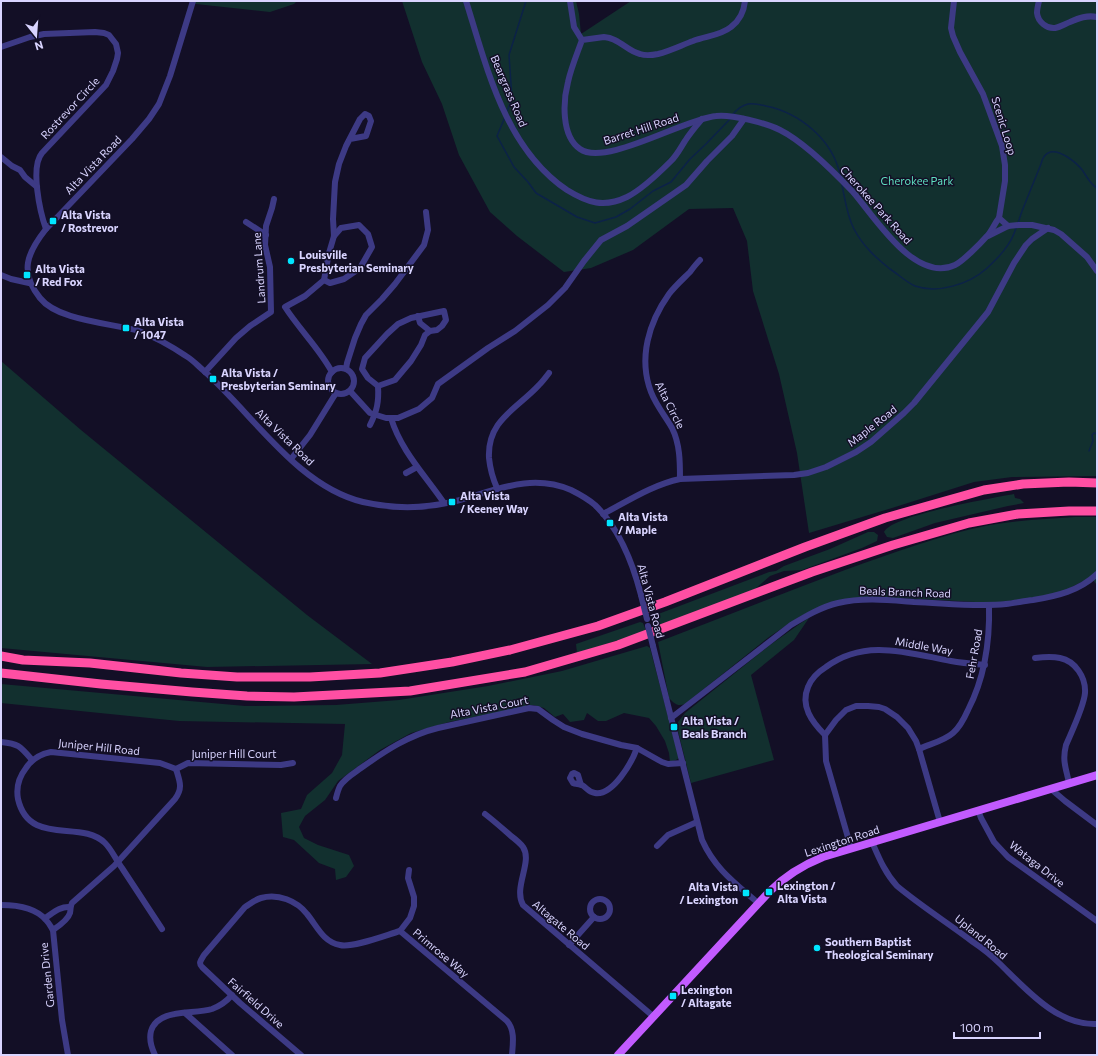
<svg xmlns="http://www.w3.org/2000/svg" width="1098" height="1056" font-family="Commissioner,sans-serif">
<rect width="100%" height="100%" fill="#130f26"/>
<g fill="#12302f">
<polygon points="189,1 297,1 294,4 270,12 196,4"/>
<polygon points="402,1 576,1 579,14 581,34 631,1 1097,1 1097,476 1012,477 974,482 892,508 809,533 797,453 779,374 753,291 747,241 733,208 689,209 633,250 591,268 564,272 517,236 490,212 459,155 442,104 422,62"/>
<polygon points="1,361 81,430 307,615 372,664 207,667 1,648"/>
<path d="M1014 494 1015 498 1020 499 1024 503 1008 506 935 523 893 538 887 537 884 532C892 515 993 498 1014 494Z"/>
<path d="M1075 517H1097V585L1092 579 1093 576 1064 591 1043 596 1019 600 993 603 904 598H854L819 607 799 617 769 637 685 704C677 707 674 703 669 698L658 642C721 618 783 593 845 570 893 553 940 535 990 525 1018 520 1047 519 1075 517Z"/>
<polygon points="868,532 874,532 878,535 877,541 862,548 802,570 784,571 770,576 755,589 657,628 655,624 653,616 769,572 776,571 784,566 830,549"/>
<polygon points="809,618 794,640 751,675 774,760 691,783 678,731 678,722 685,713 770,645 801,623"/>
<polygon points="640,622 643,623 645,628 645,632 577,653 576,644"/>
<polygon points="647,646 650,648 679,758 676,760 670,762 669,753 665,741 656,726 649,718 624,713 606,721 598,721 587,713 584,720 570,722 563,714 555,717 544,708 533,705 449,722 411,733 380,750 338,781 325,800 305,816 299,827 304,838 318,845 349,855 354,866 346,877 336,880 335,869 319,863 294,840 283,837 281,813 301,809 307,795 332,773 342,755 345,724 179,721 1,703 1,684 245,706 336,705 399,700 488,686 562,671"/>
</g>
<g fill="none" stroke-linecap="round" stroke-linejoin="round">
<g stroke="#0c2248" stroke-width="1.5">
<polyline points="507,111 512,99 509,55 526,1"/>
<path d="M733 114C744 102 751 102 766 106 800 113 833 140 840 175"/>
<polyline points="505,117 497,136 514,167 528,182 536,193 577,217 595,223 616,217 630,209 653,191 671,182 690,159 706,144 730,119"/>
<path d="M842 185C845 199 847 216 854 229 863 246 875 257 890 269 898 274 906 282 915 286 938 294 969 284 986 269 999 257 1011 245 1016 228"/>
<path d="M1018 223 1022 211 1041 164C1042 160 1044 155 1048 153 1058 147 1077 163 1083 171 1087 177 1090 184 1097 188"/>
<polyline points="1089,451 1093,441 1092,435 1094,433 1097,434"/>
</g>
<g stroke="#3d3a85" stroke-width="6">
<path d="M193 1 170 76 159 104 149 119 132 139 46 229C27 253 19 272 40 298 58 321 111 323 139 331 155 337 171 346 186 356 193 360 198 366 204 371 253 414 297 486 363 502 393 509 422 509 452 502 493 492 529 472 571 490 579 494 588 499 595 505 619 528 633 564 641 595"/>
<path d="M466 1C487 68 505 148 567 190 588 203 604 208 627 197 641 190 660 172 671 161 677 155 681 147 685 141 690 133 696 126 702 119"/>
<polyline points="570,1 574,27 582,40"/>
<path d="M745 1C744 11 739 21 731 27 720 36 705 36 693 41 682 45 670 51 658 54 653 55 646 56 640 54 627 51 619 38 604 37L582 40C577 54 571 68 568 82 563 101 561 136 580 149 605 167 684 119 716 116 731 114 766 123 780 130 804 142 834 172 853 192 874 216 915 284 955 265 963 261 980 244 987 236 992 231 994 224 999 218"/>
<polyline points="954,1 951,28 953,36 960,52 983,94 1002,146 1005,165 1005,181 999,218 1008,226"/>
<path d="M1039 1C1038 5 1037 9 1037 13 1038 22 1047 29 1055 28 1060 27 1065 24 1070 22 1079 18 1087 15 1097 17"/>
<path d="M1 47 30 37 44 34 95 32 104 33 109 35 116 44 118 53 117 59 113 71 106 85 42 153C30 167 40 212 46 229"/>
<polyline points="1,157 12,166 20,170 25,177 37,187"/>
<polyline points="246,222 266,235"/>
<polyline points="988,236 1008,226 1019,225 1032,225 1054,230 1061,234 1087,257 1097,271"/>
<polyline points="1,275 11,279 29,283"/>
<polyline points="324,280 330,283 344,279 360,268 372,247 368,234 359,225 341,228 334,236"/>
<polygon points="444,311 446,320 442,326 437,330 430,331 425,335 421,345 411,361 395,380 378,386 368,378 362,369 365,358 387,334 398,324 411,318"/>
<polyline points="418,316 420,323 430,331"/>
<circle cx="341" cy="381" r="13"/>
<polyline points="346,369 347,363 355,338 361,324 366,315 382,299 395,284 424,245 428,230 426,212"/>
<polyline points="205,372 236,338 250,326 271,312 270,267 265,245 266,226 272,208 274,199"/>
<path d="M332 372C319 348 299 329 285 307L305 296 324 280 329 253 334 236 333 219 335 182 339 164 346 146 360 119 365 114 369 116 371 121 366 136 350 139"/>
<polyline points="350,391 370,413 386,418 398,418 419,409 432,398 438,384 488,348 515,331 548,305 565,288 584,261 601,240 627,226 686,185 707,161 732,136 744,119"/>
<path d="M391 418C401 451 425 475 444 503"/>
<path d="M370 425C377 411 379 402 378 386"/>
<polyline points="291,459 310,435 336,393"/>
<polyline points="406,473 417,467"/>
<path d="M680 479C680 462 680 444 672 428 665 416 656 405 651 392 638 358 649 322 669 294 675 286 683 279 690 272 693 268 696 264 700 260"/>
<path d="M497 488C493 479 490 468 489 458 487 420 517 409 539 385 543 381 546 377 549 373"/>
<path d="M603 514C628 501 652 485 680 479L794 475 808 473 826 467 856 452 871 442 904 413 914 403 988 312 1014 263 1026 245 1032 239 1048 228"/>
<path d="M653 646 702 840C715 869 735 883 758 903"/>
<path d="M1035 658C1043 657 1051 656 1060 658 1075 661 1086 677 1085 693 1084 706 1072 731 1066 745 1062 761 1066 768 1069 783"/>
<path d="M671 718 791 625C806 616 821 607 838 603 863 597 889 600 914 602 944 603 976 607 1006 604 1015 603 1024 601 1033 600 1057 596 1079 591 1097 574"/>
<path d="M825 735C812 722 800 706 808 687 811 679 818 672 826 667 865 638 908 653 951 661 962 663 974 664 985 665"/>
<path d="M1 742C19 744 20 746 32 760"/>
<path d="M919 749C930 744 944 741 953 733 960 727 964 719 968 710 985 677 990 642 989 605"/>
<polyline points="176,769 188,763 281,765 293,763"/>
<path d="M581 785 578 775 574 773 572 774 570 778 573 783C575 784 579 784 582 785 587 788 588 792 595 793 613 796 632 762 637 748"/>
<polyline points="1051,789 1065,801 1097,825"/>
<path d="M336 798C337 794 338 790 340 786 344 779 354 773 361 768 385 751 409 735 438 728L529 708 538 709 553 720 564 727 582 734 621 745 637 748 662 762 668 764 683 763"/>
<polyline points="978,810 981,818 994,842 1008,857 1097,921"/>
<path d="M485 814C494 821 502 828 511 836 515 839 520 843 523 847 533 862 513 887 523 905L654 1017"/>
<path d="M872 842C879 858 885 873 897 886 921 906 948 923 973 942 982 948 991 955 999 963 1025 988 1057 1026 1097 1024"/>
<polyline points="657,846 668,835 697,822"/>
<polyline points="851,848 826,761 825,735 836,720 846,710 856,706 868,706 879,707 885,709 897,717 908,728 916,741 919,749 940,822"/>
<circle cx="600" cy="909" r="10"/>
<path d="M1 905C16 905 35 907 46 920 49 923 51 927 53 930L62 1020 68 1055"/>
<path d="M45 918C53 913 60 906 70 907"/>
<path d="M162 929C149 909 135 888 122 868 116 860 112 850 105 843 81 819 29 847 18 799 16 788 19 777 26 768 32 759 40 754 51 752L160 763 176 769"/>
<path d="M53 930C59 926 68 920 70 913 71 908 70 907 72 903L114 866 175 799C183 788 180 782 176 769"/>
<polyline points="400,931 410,918 414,906 414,897 408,878 409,870"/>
<polyline points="569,945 594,917"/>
<polyline points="185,1013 232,1055"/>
<path d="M155 1055C151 1047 149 1039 151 1031 158 1008 193 1015 212 1009 220 1006 226 1002 232 995"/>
<path d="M301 1055 240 1003 202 967C198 963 201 960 204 955L245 907C250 904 254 900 261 898 278 893 297 901 307 914 317 926 323 942 340 945 353 948 386 935 400 931L507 1021C515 1030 513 1043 512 1055"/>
</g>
<path stroke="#c25bff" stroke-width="8" d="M618 1055 769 892C785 876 803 865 823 857L1097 775"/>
<g stroke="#ff4fa3" stroke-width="9">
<polyline points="1,656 23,660 90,663 181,673 237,677 310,677 380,673 452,662 510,650 598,626 665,602 805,547 885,518 984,490 1023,484 1069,482 1097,483"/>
<polyline points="1,673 101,684 192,692 247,696 294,697 410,691 525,672 618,645 812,572 893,545 969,523 1018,514 1069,511 1097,511"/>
</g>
<g stroke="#3d3a85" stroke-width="6">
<polyline points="641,595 647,619"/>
<polyline points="648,626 653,646"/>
</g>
</g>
<g fill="#00e5ff" stroke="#130f26" stroke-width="1.5">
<rect x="49" y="217" width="8" height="8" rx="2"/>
<circle cx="291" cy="261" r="4"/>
<rect x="23" y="271" width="8" height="8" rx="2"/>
<rect x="122" y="324" width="8" height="8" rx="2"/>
<rect x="209" y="375" width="8" height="8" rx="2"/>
<rect x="448" y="498" width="8" height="8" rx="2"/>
<rect x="606" y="519" width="8" height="8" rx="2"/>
<rect x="670" y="723" width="8" height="8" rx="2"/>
<rect x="765" y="888" width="8" height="8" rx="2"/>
<rect x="742" y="889" width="8" height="8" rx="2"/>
<circle cx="817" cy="948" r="4"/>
<rect x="669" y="992" width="8" height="8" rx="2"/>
</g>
<g text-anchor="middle" stroke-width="3" stroke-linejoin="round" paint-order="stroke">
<g font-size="11" fill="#d9d4ff" stroke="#130f26">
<text transform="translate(509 91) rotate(67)" y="4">Beargrass Road</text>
<text transform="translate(70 108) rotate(-47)" y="4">Rostrevor Circle</text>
<text transform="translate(1004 126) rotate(73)" y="4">Scenic Loop</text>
<text transform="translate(641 129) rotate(-18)" y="4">Barret Hill Road</text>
<text transform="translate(93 165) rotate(-46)" y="4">Alta Vista Road</text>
<text transform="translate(876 205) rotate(48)" y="4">Cherokee Park Road</text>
<text transform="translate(259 268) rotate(-94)" y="4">Landrum Lane</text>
<text transform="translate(670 405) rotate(63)" y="4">Alta Circle</text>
<text transform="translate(872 426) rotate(-38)" y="4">Maple Road</text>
<text transform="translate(285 437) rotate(44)" y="4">Alta Vista Road</text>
<text transform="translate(905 592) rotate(2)" y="4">Beals Branch Road</text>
<text transform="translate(651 601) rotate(75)" y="4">Alta Vista Road</text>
<text transform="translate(924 646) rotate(10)" y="4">Middle Way</text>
<text transform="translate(974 654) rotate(-80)" y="4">Fehr Road</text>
<text transform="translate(489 707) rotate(-11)" y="4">Alta Vista Court</text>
<text transform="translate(99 747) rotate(6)" y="4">Juniper Hill Road</text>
<text x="234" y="758">Juniper Hill Court</text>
<text transform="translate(842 841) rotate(-18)" y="4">Lexington Road</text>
<text transform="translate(1037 864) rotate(38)" y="4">Wataga Drive</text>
<text transform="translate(561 925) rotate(40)" y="4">Altagate Road</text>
<text transform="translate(981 937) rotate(39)" y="4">Upland Road</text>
<text transform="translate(441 953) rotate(40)" y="4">Primrose Way</text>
<text transform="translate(47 975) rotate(-96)" y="4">Garden Drive</text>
<text transform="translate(256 1003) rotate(41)" y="4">Fairfield Drive</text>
</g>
<g font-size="11" fill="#5fe0c0" stroke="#130f26">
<text x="917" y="185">Cherokee Park</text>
</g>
<g font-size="11" font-weight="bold" fill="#d9d4ff" stroke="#130f26" text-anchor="start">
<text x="61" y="219">Alta Vista<tspan x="61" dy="13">/ Rostrevor</tspan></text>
<text x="299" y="259">Louisville<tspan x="299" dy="13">Presbyterian Seminary</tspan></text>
<text x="35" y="273">Alta Vista<tspan x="35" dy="13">/ Red Fox</tspan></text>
<text x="134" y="326">Alta Vista<tspan x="134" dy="13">/ 1047</tspan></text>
<text x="221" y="377">Alta Vista /<tspan x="221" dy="13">Presbyterian Seminary</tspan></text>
<text x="460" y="500">Alta Vista<tspan x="460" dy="13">/ Keeney Way</tspan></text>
<text x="618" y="521">Alta Vista<tspan x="618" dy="13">/ Maple</tspan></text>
<text x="682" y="725">Alta Vista /<tspan x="682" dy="13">Beals Branch</tspan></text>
<text x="777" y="890">Lexington /<tspan x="777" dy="13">Alta Vista</tspan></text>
<text x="738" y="891" text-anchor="end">Alta Vista<tspan x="738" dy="13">/ Lexington</tspan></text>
<text x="825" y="946">Southern Baptist<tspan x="825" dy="13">Theological Seminary</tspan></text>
<text x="681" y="994">Lexington<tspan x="681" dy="13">/ Altagate</tspan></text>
</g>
</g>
<rect width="1098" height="1056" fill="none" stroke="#d9d4ff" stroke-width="4"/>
<g transform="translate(36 36) rotate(163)" stroke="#130f26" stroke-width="3" paint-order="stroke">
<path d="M0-3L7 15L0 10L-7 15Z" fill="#d9d4ff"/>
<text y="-6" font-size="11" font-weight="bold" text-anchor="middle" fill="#d9d4ff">N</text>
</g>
<path d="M954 1032v6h86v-6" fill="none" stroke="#d9d4ff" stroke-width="2"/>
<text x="960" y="1032" font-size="12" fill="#d9d4ff" stroke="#130f26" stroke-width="3" paint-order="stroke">100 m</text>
</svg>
